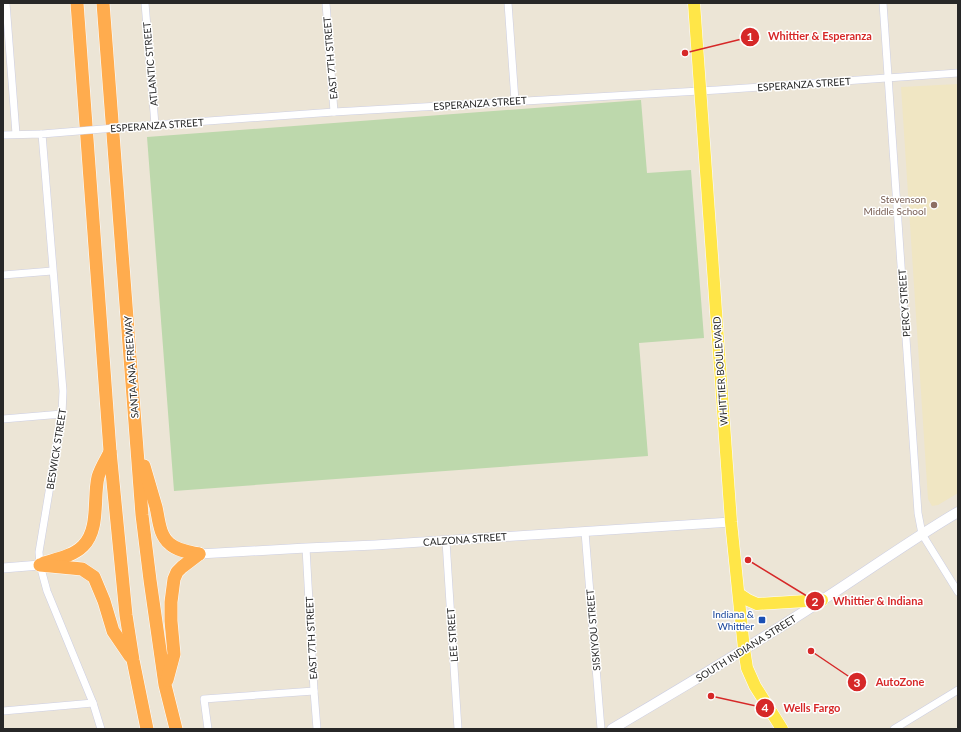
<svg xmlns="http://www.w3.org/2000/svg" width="961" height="732" font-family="Lato,sans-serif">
<rect width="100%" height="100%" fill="#ece5d6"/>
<polygon fill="#f0e6c3" points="958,84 958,493 938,505 932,506 928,499 901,87"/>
<polygon fill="#bdd8ac" points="641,100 647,173 691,170 704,338 639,343 648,456 174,491 147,137"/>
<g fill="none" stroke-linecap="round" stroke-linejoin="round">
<g stroke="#cccee3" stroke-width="8">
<g id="minor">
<polyline points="6,3 16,134"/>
<polyline points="145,3 155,125"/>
<polyline points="326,3 334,112"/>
<polyline points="508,3 515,101"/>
<polyline points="883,3 918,513 922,534 958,592"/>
<polyline points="139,126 334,112 717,90 958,73"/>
<polyline points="3,135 42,134 63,391 62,414 39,552 40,565 47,591 93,703 101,729"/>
<polyline points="3,275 52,271"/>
<polyline points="3,419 62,414"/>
<polyline points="585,532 601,729"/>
<polyline points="446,541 458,729"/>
<polyline points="306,548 314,691 317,729"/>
<polyline points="3,711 93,703"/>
<polyline points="208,729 204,699 314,691"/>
<polyline points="894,729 958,690"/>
</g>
</g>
<g stroke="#cccee3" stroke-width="10">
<g id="tertiary">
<polyline points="199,554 306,548 375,545 731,522"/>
<polyline points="3,568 40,565"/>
</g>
</g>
<g stroke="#cccee3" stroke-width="11">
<path id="secondary" d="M612 729C684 687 754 644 824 599 869 570 912 539 958 512"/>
</g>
<g stroke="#fff" stroke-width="13">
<g id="primary">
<polyline points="694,3 731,522 744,649 747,668 755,686 782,729"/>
<polyline points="739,594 748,600 757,604 822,600"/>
</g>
</g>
<g stroke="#fff" stroke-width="14">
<g id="motorway">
<polyline points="77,3 110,451 126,615 133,660 147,729"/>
<polyline points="103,3 142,515 150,580 165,685 176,729"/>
<path d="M144 466C148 480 152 493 156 507 159 520 159 535 170 544 178 551 189 552 199 554"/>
<path d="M44 563C57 559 73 556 83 546 100 529 93 498 98 477 100 469 106 460 110 452"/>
<polyline points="40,565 82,569 94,577 104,601 113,631 130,656"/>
<polyline points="167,680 174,654 171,621 171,602 174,579 177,572 182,567 199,554"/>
</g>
</g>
<use href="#minor" stroke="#fff" stroke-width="7"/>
<use href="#tertiary" stroke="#fff" stroke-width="9"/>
<use href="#secondary" stroke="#fff" stroke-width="10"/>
<use href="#primary" stroke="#ffe648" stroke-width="12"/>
<use href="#motorway" stroke="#ffac4e" stroke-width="13"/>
<g stroke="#cccee3" stroke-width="8" stroke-linecap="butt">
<polyline id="minor-bridge" points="42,134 139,126"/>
</g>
<use href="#minor-bridge" stroke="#fff" stroke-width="7"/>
</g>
<circle fill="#8d6e63" stroke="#fff" stroke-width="1.5" cx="934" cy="205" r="4"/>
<rect fill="#1a4fb4" stroke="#fff" stroke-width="1.5" x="758" y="616" width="8" height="8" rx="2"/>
<g text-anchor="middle" stroke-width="3" stroke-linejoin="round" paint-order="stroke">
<g font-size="10" fill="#272727" stroke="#fff">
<text transform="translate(330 58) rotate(-95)" y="4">EAST 7TH STREET</text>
<text transform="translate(150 64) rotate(-95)" y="4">ATLANTIC STREET</text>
<text transform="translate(804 84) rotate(-4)" y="4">ESPERANZA STREET</text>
<text transform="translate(480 103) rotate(-4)" y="4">ESPERANZA STREET</text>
<text transform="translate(157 125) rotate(-4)" y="4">ESPERANZA STREET</text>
<text transform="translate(904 303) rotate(-94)" y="4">PERCY STREET</text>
<text transform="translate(131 367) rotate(-94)" y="4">SANTA ANA FREEWAY</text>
<text transform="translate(720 371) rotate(-94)" y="4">WHITTIER BOULEVARD</text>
<text transform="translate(56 449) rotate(-81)" y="4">BESWICK STREET</text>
<text transform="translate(465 539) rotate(-4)" y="4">CALZONA STREET</text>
<text transform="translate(593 630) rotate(-95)" y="4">SISKIYOU STREET</text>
<text transform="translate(452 635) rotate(-94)" y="4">LEE STREET</text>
<text transform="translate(311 638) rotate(-93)" y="4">EAST 7TH STREET</text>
<text transform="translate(746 648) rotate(-32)" y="4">SOUTH INDIANA STREET</text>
</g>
<g font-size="10" fill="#785e54" stroke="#fff" text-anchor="end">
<text x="926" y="203">Stevenson<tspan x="926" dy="12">Middle School</tspan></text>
</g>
<g font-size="10" fill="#164399" stroke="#fff" text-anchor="end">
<text x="754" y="618">Indiana &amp;<tspan x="754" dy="12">Whittier</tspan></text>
</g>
</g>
<path fill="none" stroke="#d62828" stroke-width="1.5" d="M685 53L750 37M748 560L815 601M811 651L857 682M711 696L765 708"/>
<g fill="#d62828" stroke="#fff" stroke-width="1.5">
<circle cx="685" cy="53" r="4"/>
<circle cx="748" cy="560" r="4"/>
<circle cx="811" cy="651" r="4"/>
<circle cx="711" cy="696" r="4"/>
<circle cx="750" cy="37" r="10"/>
<circle cx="815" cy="601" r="10"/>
<circle cx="857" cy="682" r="10"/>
<circle cx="765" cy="708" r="10"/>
</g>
<g font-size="12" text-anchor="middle" font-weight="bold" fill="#fff">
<text x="750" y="41">1</text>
<text x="815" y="606">2</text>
<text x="857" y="687">3</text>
<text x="765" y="712">4</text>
</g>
<g font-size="11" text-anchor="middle" font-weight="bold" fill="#d62828" stroke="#fff" stroke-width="3" stroke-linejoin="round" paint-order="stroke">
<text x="820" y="40">Whittier &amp; Esperanza</text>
<text x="878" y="605">Whittier &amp; Indiana</text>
<text x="900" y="686">AutoZone</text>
<text x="812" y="712">Wells Fargo</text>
</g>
<rect width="961" height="732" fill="none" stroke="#272727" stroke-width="8"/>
</svg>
